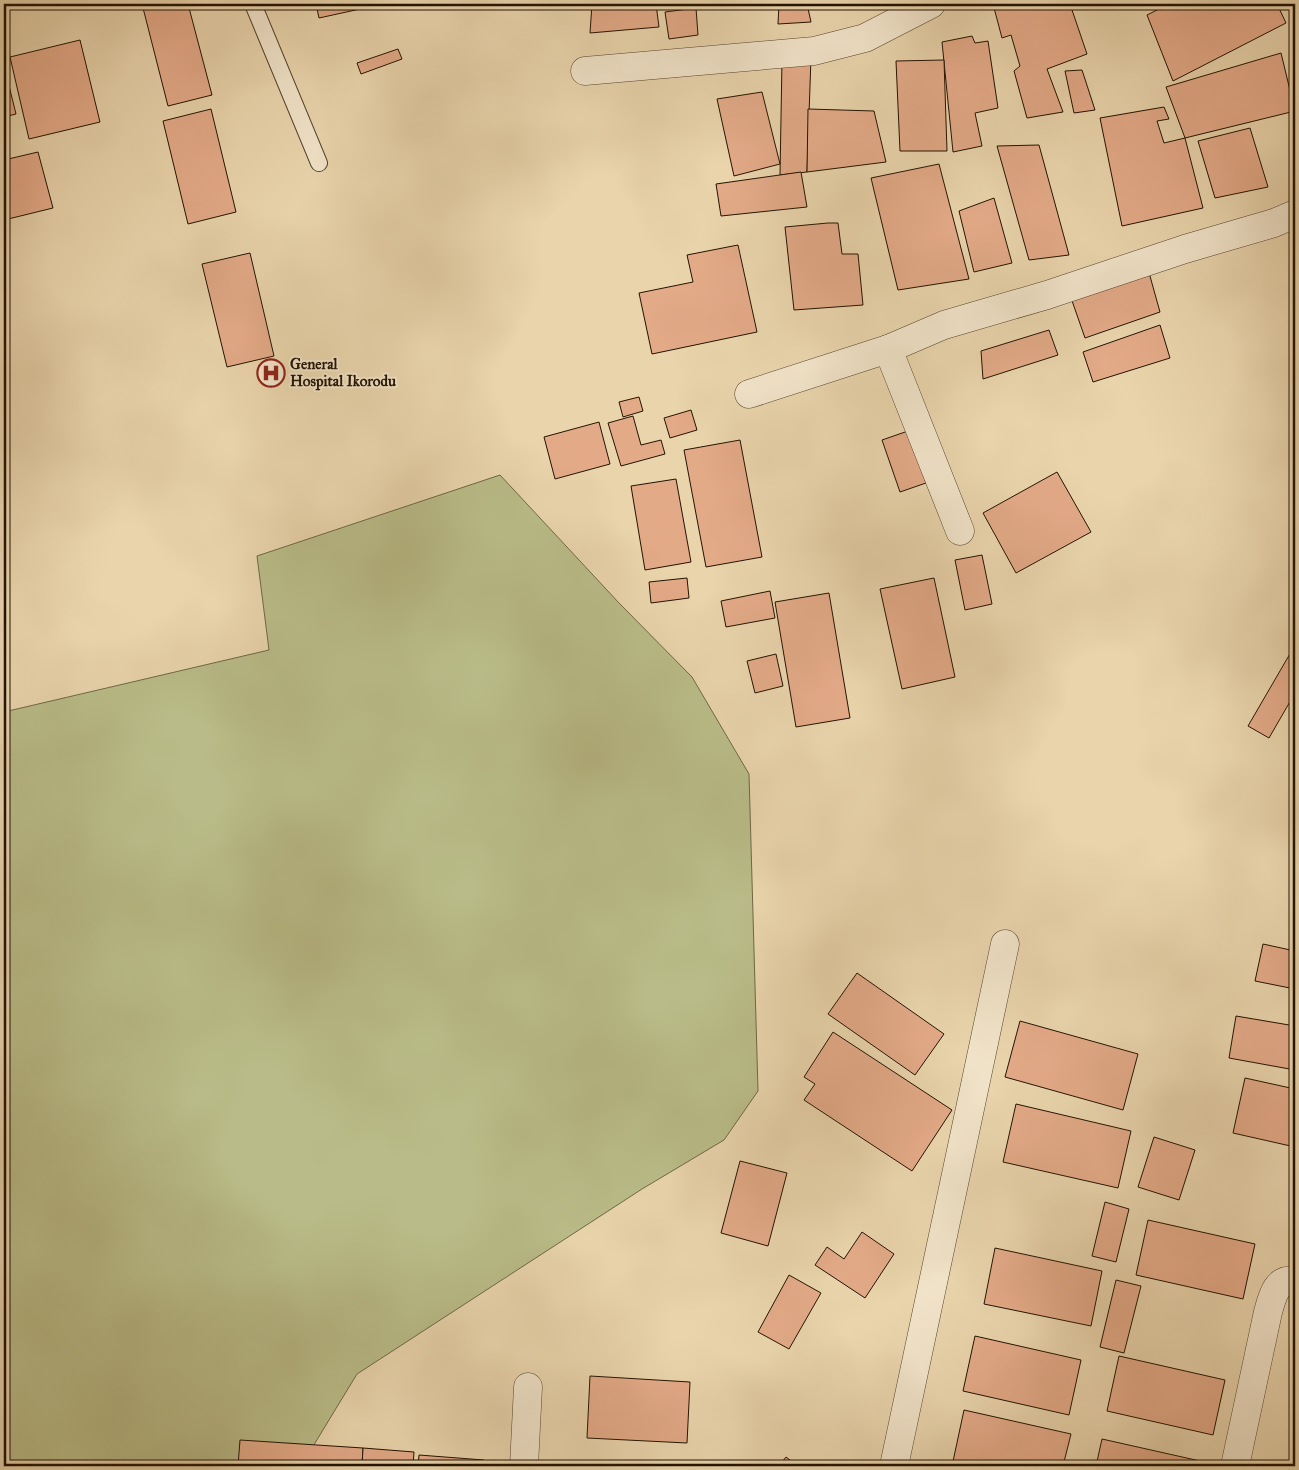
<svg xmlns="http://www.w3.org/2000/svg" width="1299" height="1470" font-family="'IM FELL Great Primer',serif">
<rect width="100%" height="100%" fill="#e9d4ac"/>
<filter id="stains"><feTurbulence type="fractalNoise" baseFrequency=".004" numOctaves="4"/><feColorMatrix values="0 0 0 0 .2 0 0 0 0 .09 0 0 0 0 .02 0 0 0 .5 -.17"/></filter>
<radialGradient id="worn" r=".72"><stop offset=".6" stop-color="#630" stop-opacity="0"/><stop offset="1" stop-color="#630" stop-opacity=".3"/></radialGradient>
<polygon fill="#b9bc88" stroke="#6e6844" points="500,475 619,603 692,677 749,774 758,1091 724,1140 642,1189 357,1374 301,1466 4,1466 4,712 269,650 257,556"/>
<g fill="#e3aa88" stroke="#231300">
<polygon points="142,4 188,4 212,95 168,106"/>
<polygon points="316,4 383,4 319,18"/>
<polygon points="592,4 656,4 659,27 590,33"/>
<polygon points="779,4 807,4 811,22 778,24"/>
<polygon points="993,4 1070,4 1087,54 1047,69 1063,112 1027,118 1014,71 1020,66 1011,35 1002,38"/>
<polygon points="1169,4 1277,4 1286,23 1173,81 1147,15"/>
<polygon points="696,8 698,35 669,39 665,12"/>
<polygon points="972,36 975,43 988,41 998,108 975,113 982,146 953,152 942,42"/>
<polygon points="80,40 100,122 29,139 10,57"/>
<polygon points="398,49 402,59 361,74 357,63"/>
<polygon points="1281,53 1295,111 1185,138 1166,87"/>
<polygon points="811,57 807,172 780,175 782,60"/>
<polygon points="944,60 947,151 900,151 896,61"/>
<polygon points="4,66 16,114 4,117"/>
<polygon points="1082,70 1095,110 1074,113 1065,71"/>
<polygon points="762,92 780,164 734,176 717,99"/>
<polygon points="1164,107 1169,119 1157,121 1164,143 1185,138 1203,208 1122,226 1100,118"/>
<polygon points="211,109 236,212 188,224 163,121"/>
<polygon points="808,109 874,111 886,162 807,172"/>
<polygon points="1250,128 1268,187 1215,198 1198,141"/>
<polygon points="1039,145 1069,255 1029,260 997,146"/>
<polygon points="38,152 53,208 4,220 4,160"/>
<polygon points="939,164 969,279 898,290 871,178"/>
<polygon points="801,172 807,207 721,216 716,184"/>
<polygon points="994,198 1012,263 974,272 959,211"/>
<polygon points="828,223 838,223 842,254 858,254 863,305 794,310 785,227"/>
<polygon points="738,245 757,332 652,354 639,293 693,282 687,255"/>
<polygon points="250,253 274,356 227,367 202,264"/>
<polygon points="1148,269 1160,312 1085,338 1070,295"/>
<polygon points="1160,325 1170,358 1093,382 1083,352"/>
<polygon points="1049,330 1058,355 983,379 981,351"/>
<polygon points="639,397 643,411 623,417 619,402"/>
<polygon points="691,410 697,430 670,438 664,418"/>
<polygon points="633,416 641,445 661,440 665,454 621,466 608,423"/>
<polygon points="599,422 610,464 555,479 544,437"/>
<polygon points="908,431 926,483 900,492 882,440"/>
<polygon points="740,440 762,557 706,567 684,450"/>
<polygon points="1057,472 1091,532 1016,573 983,513"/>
<polygon points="676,479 691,562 645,570 631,486"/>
<polygon points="982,555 992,604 965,610 955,560"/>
<polygon points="687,578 689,598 651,603 649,582"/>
<polygon points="934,578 955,677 902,689 880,589"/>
<polygon points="770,591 775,618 726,627 721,601"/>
<polygon points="829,593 850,718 796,727 775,602"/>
<polygon points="1291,652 1295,655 1295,693 1269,738 1248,726"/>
<polygon points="776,654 783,686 755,693 747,661"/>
<polygon points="1263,944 1295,951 1295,989 1255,981"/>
<polygon points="857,973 944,1034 915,1075 828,1014"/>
<polygon points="1236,1016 1295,1026 1295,1070 1229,1058"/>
<polygon points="1020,1021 1138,1054 1123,1110 1005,1077"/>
<polygon points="833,1032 952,1110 912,1171 804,1100 815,1084 804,1077"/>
<polygon points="1245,1078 1295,1089 1295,1147 1233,1133"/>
<polygon points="1016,1104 1131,1131 1118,1188 1003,1162"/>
<polygon points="1154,1137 1195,1150 1179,1200 1138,1187"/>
<polygon points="740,1161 787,1173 768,1246 721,1233"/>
<polygon points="1105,1202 1129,1209 1116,1262 1092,1256"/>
<polygon points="1148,1220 1255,1244 1243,1299 1136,1275"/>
<polygon points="862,1232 894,1254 865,1298 815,1265 827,1247 844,1259"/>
<polygon points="995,1248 1102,1271 1091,1326 984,1304"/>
<polygon points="789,1275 821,1293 789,1349 758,1332"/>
<polygon points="1116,1280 1141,1286 1124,1353 1100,1347"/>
<polygon points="975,1336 1081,1360 1069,1415 963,1391"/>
<polygon points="1119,1356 1225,1380 1213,1435 1107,1411"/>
<polygon points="590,1376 690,1382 687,1443 587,1438"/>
<polygon points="964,1410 1071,1434 1063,1466 952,1466"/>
<polygon points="1102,1439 1209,1463 1208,1466 1096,1466"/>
<polygon points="240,1440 363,1448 362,1466 238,1466"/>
<polygon points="363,1448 414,1452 413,1466 362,1466"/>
<polygon points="419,1455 484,1460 483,1466 418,1466"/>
<polygon points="786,1457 798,1466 779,1466"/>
</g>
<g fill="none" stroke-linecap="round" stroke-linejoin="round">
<g stroke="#54432b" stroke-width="18">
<polyline id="service" points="253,4 319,163"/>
</g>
<g stroke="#54432b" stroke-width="29">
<g id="minor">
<polyline points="585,71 814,51 865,38 931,4"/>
<polyline points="888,349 960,531"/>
<polyline points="749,394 888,349 944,325 1047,295 1185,249 1274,223 1295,214"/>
<polyline points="524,1466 528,1387"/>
<polyline points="894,1466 1005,944"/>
<path d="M1235 1466 1268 1312C1272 1298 1276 1277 1295 1281"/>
</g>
</g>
<use href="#service" stroke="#f1e3c9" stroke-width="16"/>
<use href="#minor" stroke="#f1e3c9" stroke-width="28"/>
</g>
<defs>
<g id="hospital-ring" transform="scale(1.4375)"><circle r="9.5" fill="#f1e3c9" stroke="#8f2418" stroke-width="1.5"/><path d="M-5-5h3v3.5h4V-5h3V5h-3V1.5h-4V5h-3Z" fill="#8f2418"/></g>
</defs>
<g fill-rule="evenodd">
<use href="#hospital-ring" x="271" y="373"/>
</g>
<g text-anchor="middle" stroke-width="4" stroke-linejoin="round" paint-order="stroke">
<g font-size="15" font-weight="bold" fill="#231300" stroke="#f1e3c9" text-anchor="start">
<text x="290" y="369">General<tspan x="290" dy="17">Hospital Ikorodu</tspan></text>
</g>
</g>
<rect width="1299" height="1470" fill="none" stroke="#e9d4ac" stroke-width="20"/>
<rect x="5" y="5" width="1289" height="1460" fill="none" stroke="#231300" stroke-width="2.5"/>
<rect x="10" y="10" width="1279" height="1450" fill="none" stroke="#231300"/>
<rect width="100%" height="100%" filter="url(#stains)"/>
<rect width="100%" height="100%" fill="url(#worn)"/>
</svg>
